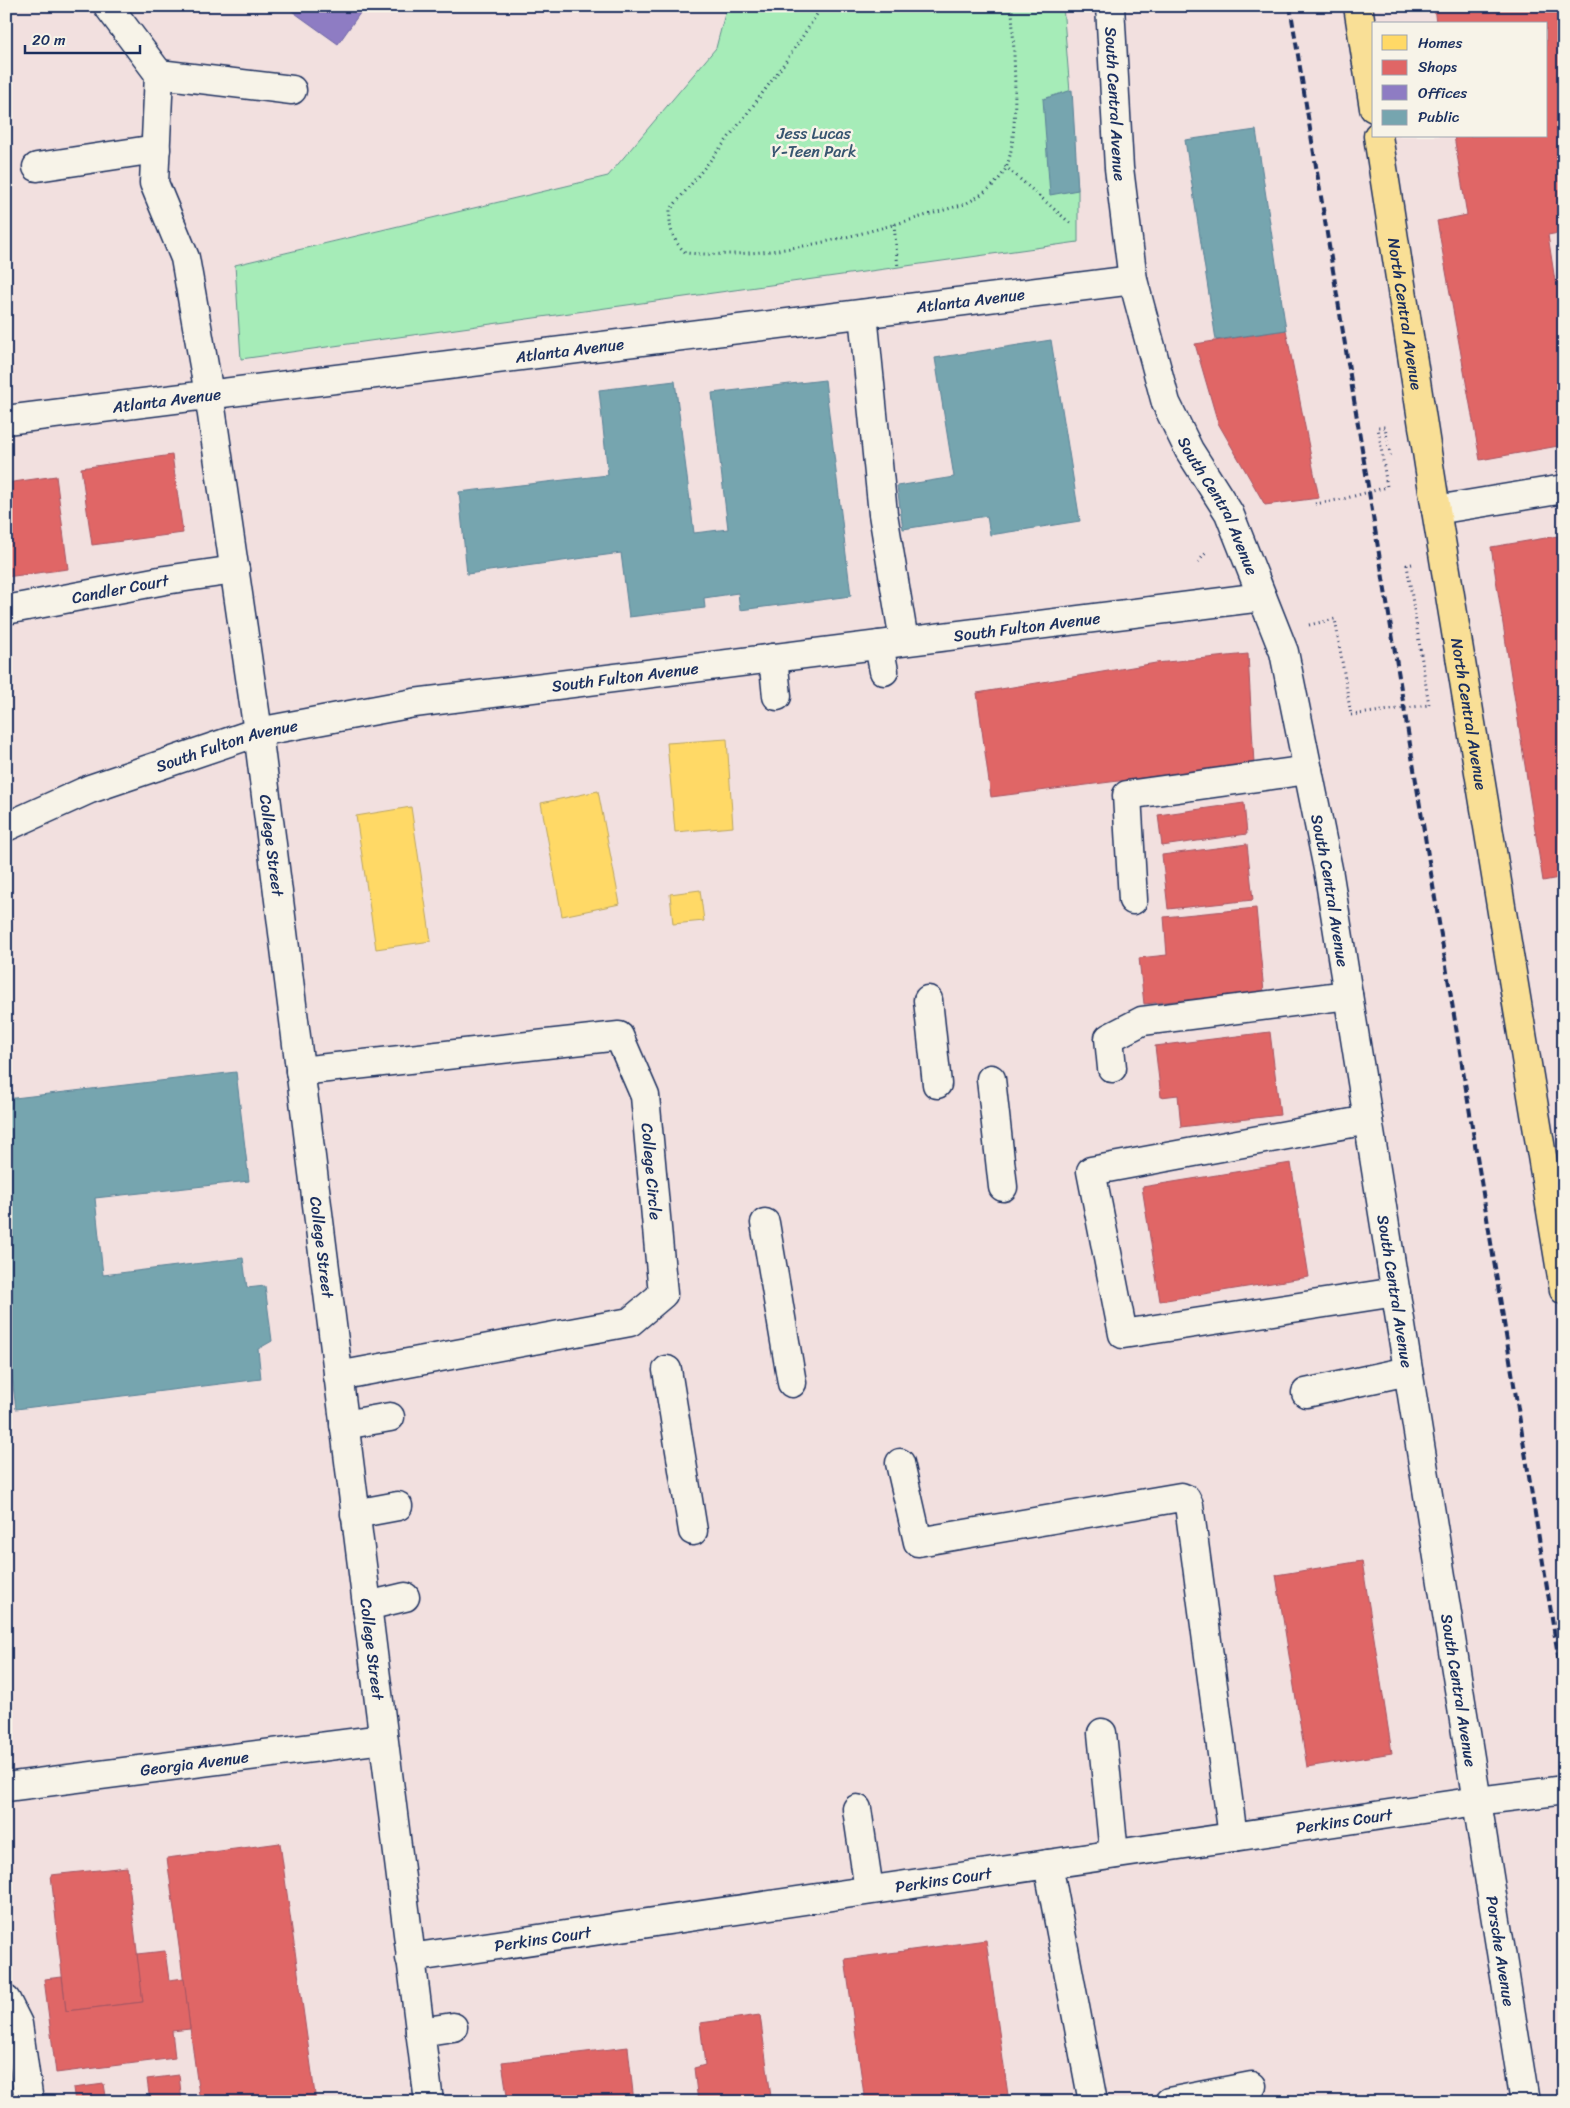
<svg xmlns="http://www.w3.org/2000/svg" width="1570" height="2108" font-family="Sriracha,sans-serif">
<rect width="100%" height="100%" fill="#f7f3e8"/>
<filter id="ink" filterUnits="userSpaceOnUse"><feTurbulence type="fractalNoise" baseFrequency=".02" numOctaves="2"/><feDisplacementMap in="SourceGraphic" scale="10" xChannelSelector="R" yChannelSelector="G"/><feConvolveMatrix kernelMatrix="1 2 1 2 8 2 1 2 1" color-interpolation-filters="sRGB"/></filter>
<g filter="url(#ink)">
<path fill="#f2e0df" fill-rule="evenodd" d="M6 6H727L716 48 608 176 235 265 1078 190 1063 6H1564V2102H6ZM1374 24H1546V136H1374Z"/>
<polygon fill="#a6ecb8" stroke="#608e8b" points="727,6 1063,6 1078,190 1078,242 241,359 235,265 608,176 716,48"/>
<g fill="#ffd966" stroke="#bba664">
<polygon points="727,739 733,827 675,832 667,743"/>
<polygon points="598,791 620,904 562,916 541,803"/>
<polygon points="411,807 431,941 376,949 356,816"/>
<polygon points="700,890 704,921 673,924 670,894"/>
</g>
<g fill="#e06666" stroke="#a55664">
<polygon points="1434,6 1564,6 1564,232 1548,235 1555,281 1564,279 1564,445 1480,460 1437,221 1467,215 1454,136 1546,136 1546,24 1436,24"/>
<polygon points="1286,330 1319,498 1265,505 1218,423 1195,344"/>
<polygon points="172,455 183,533 92,545 81,468"/>
<polygon points="56,476 68,569 6,577 6,483"/>
<polygon points="1564,535 1564,877 1543,881 1491,547"/>
<polygon points="1248,654 1254,764 991,797 977,693 1156,663"/>
<polygon points="1244,803 1247,834 1162,846 1158,815"/>
<polygon points="1247,844 1253,900 1168,909 1162,855"/>
<polygon points="1256,908 1264,992 1144,1004 1139,958 1167,955 1164,917"/>
<polygon points="1270,1032 1280,1115 1181,1127 1178,1095 1161,1097 1155,1046"/>
<polygon points="1291,1163 1309,1277 1160,1301 1142,1187"/>
<polygon points="1362,1561 1392,1753 1307,1767 1276,1575"/>
<polygon points="280,1843 316,2102 200,2102 167,1858"/>
<polygon points="127,1867 143,2002 66,2011 51,1875"/>
<polygon points="986,1940 1009,2102 865,2102 845,1959"/>
<polygon points="165,1951 169,1980 184,1978 190,2029 172,2031 175,2058 56,2073 44,1979 62,1977 66,2011 143,2002 137,1954"/>
<polygon points="760,2015 771,2097 730,2102 698,2102 694,2068 705,2065 700,2023"/>
<polygon points="628,2047 634,2102 508,2102 502,2062"/>
<polygon points="179,2075 182,2102 150,2102 147,2079"/>
<polygon points="104,2084 107,2102 75,2102 73,2088"/>
</g>
<polygon fill="#8e7cc3" stroke="#6c65a5" points="285,6 365,6 338,44"/>
<g fill="#76a5af" stroke="#5b8297">
<polygon points="1072,90 1078,190 1050,195 1043,99"/>
<polygon points="1256,130 1286,330 1216,340 1185,140"/>
<polygon points="1051,340 1080,521 990,535 987,516 903,529 897,486 954,477 935,358"/>
<polygon points="825,380 851,596 740,610 738,593 704,598 705,608 629,617 621,553 467,574 459,492 608,475 599,390 675,381 694,533 728,529 712,393"/>
<polygon points="236,1072 249,1181 95,1198 103,1275 243,1258 247,1288 265,1286 272,1341 258,1349 261,1379 16,1409 6,1330 6,1099"/>
</g>
<g fill="none" stroke-linecap="round" stroke-linejoin="round">
<g stroke="#1b2f5e" stroke-width="31">
<g id="minor">
<path id="s1" d="M108 6 159 74 154 183 185 258 209 394 258 732 429 2102"/>
<path id="s2" d="M1110 6 1119 168 1133 280 1166 403 1189 450 1229 513 1284 652 1328 869 1525 2102"/>
<polyline points="159,74 292,90"/>
<polyline points="37,167 156,149"/>
<polyline points="863,314 883,514 904,641"/>
<path id="s3" d="M6 420 1133 280"/>
<polyline points="1436,510 1564,489"/>
<path id="s4" d="M6 610 165 580 235 570"/>
<polyline points="879,645 884,671"/>
<polyline points="773,658 777,696"/>
<path id="s5" d="M6 827 90 789 258 732 414 703 1262 597"/>
<polyline points="1133,900 1127,795 1308,770"/>
<polyline points="928,1000 937,1084"/>
<polyline points="1112,1068 1109,1038 1142,1021 1348,995"/>
<path id="s6" d="M300 1071 619 1036 645 1096 663 1294 630 1322 338 1376"/>
<polyline points="991,1079 1003,1187"/>
<polyline points="1368,1120 1091,1171 1123,1334 1396,1292"/>
<polyline points="765,1223 792,1383"/>
<polyline points="667,1370 693,1531"/>
<polyline points="1306,1393 1408,1371"/>
<polyline points="344,1425 390,1417"/>
<polyline points="900,1463 918,1542 1181,1497 1186,1499 1189,1505 1233,1837"/>
<polyline points="355,1514 398,1506"/>
<polyline points="367,1606 405,1597"/>
<polyline points="1102,1733 1114,1854"/>
<path id="s7" d="M6 1787 383 1739"/>
<polyline points="857,1809 869,1890"/>
<polyline points="1048,1864 1093,2102"/>
<path id="s8" d="M410 1958 1477 1801 1564 1790"/>
<polyline points="6,2000 18,2024 29,2102"/>
<polyline points="420,2032 453,2027"/>
<polyline points="1169,2102 1252,2086"/>
</g>
</g>
<g stroke="#1b2f5e" stroke-width="31">
<g id="major">
<polyline points="1358,6 1374,108"/>
<path id="s9" d="M1378 136 1436 510 1564 1290"/>
</g>
</g>
<g stroke="#1b2f5e" stroke-width="3" stroke-dasharray="1 4" stroke-linecap="butt">
<path d="M822 6C777 79 724 144 670 210 669 229 672 240 686 253 781 261 875 230 965 204 980 196 996 186 1005 170 1021 138 1013 45 1012 6"/>
<polyline points="1005,166 1070,223"/>
<polyline points="894,224 898,268"/>
<polyline points="1315,504 1343,499 1387,487 1378,427 1385,427 1391,459"/>
<polyline points="1198,562 1208,551"/>
<polyline points="1412,564 1407,565 1429,705"/>
<polyline points="1309,625 1335,619 1351,715"/>
</g>
<use href="#minor" stroke="#f7f3e8" stroke-width="28"/>
<use href="#major" stroke="#f9df96" stroke-width="28"/>
<polyline stroke="#1b2f5e" stroke-width="4" stroke-dasharray="8 4" stroke-linecap="butt" points="1290,6 1564,1692"/>
<polyline stroke="#1b2f5e" stroke-width="3" stroke-dasharray="1 4" stroke-linecap="butt" points="1351,715 1429,705"/>
</g>
</g>
<g text-anchor="middle" stroke-width="5" stroke-linejoin="round" paint-order="stroke">
<g font-size="16" fill="#1b2f5e" stroke="#f7f3e8">
<text dy="6" stroke="none"><textPath href="#s2" startOffset="98">South Central Avenue</textPath></text>
<text dy="6" stroke="none"><textPath href="#s3" startOffset="972">Atlanta Avenue</textPath></text>
<text dy="6" stroke="none"><textPath href="#s9" startOffset="180">North Central Avenue</textPath></text>
<text dy="6" stroke="none"><textPath href="#s3" startOffset="568">Atlanta Avenue</textPath></text>
<text dy="6" stroke="none"><textPath href="#s3" startOffset="162">Atlanta Avenue</textPath></text>
<text dy="6" stroke="none"><textPath href="#s2" startOffset="518">South Central Avenue</textPath></text>
<text dy="6" stroke="none"><textPath href="#s4" startOffset="116">Candler Court</textPath></text>
<text dy="6" stroke="none"><textPath href="#s5" startOffset="1046">South Fulton Avenue</textPath></text>
<text dy="6" stroke="none"><textPath href="#s5" startOffset="641">South Fulton Avenue</textPath></text>
<text dy="6" stroke="none"><textPath href="#s9" startOffset="585">North Central Avenue</textPath></text>
<text dy="6" stroke="none"><textPath href="#s5" startOffset="236">South Fulton Avenue</textPath></text>
<text dy="6" stroke="none"><textPath href="#s1" startOffset="869">College Street</textPath></text>
<text dy="6" stroke="none"><textPath href="#s2" startOffset="922">South Central Avenue</textPath></text>
<text dy="6" stroke="none"><textPath href="#s6" startOffset="462">College Circle</textPath></text>
<text dy="6" stroke="none"><textPath href="#s1" startOffset="1274">College Street</textPath></text>
<text dy="6" stroke="none"><textPath href="#s2" startOffset="1328">South Central Avenue</textPath></text>
<text dy="6" stroke="none"><textPath href="#s1" startOffset="1679">College Street</textPath></text>
<text dy="6" stroke="none"><textPath href="#s2" startOffset="1732">South Central Avenue</textPath></text>
<text dy="6" stroke="none"><textPath href="#s7" startOffset="190">Georgia Avenue</textPath></text>
<text dy="6" stroke="none"><textPath href="#s8" startOffset="944">Perkins Court</textPath></text>
<text dy="6" stroke="none"><textPath href="#s8" startOffset="539">Perkins Court</textPath></text>
<text dy="6" stroke="none"><textPath href="#s8" startOffset="134">Perkins Court</textPath></text>
<text dy="6" stroke="none"><textPath href="#s2" startOffset="1996">Porsche Avenue</textPath></text>
</g>
<g font-size="16" fill="#375570" stroke="#f7f3e8">
<text x="814" y="139">Jess Lucas<tspan x="814" dy="18">Y-Teen Park</tspan></text>
</g>
</g>
<rect width="1570" height="2108" fill="none" stroke="#f7f3e8" stroke-width="25"/>
<rect x="12" y="12" width="1545" height="2083" fill="none" stroke="#1b2f5e" stroke-width="2" filter="url(#ink)"/>
<rect x="1372" y="22" width="175" height="115" fill="#f7f3e8" stroke="#9fa5b1"/>
<rect x="1382" y="35" width="25" height="15" fill="#ffd966" stroke="#9fa5b1"/>
<text x="1418" y="48" font-size="15" fill="#1b2f5e">Homes</text>
<rect x="1382" y="60" width="25" height="15" fill="#e06666" stroke="#9fa5b1"/>
<text x="1418" y="72" font-size="15" fill="#1b2f5e">Shops</text>
<rect x="1382" y="85" width="25" height="15" fill="#8e7cc3" stroke="#9fa5b1"/>
<text x="1418" y="98" font-size="15" fill="#1b2f5e">Offices</text>
<rect x="1382" y="110" width="25" height="15" fill="#76a5af" stroke="#9fa5b1"/>
<text x="1418" y="122" font-size="15" fill="#1b2f5e">Public</text>
<path d="M25 45v8h115v-8" fill="none" stroke="#1b2f5e" stroke-width="2.5"/>
<text x="32" y="45" font-size="15" fill="#1b2f5e" stroke="#f7f3e8" stroke-width="4" paint-order="stroke">20 m</text>
</svg>
